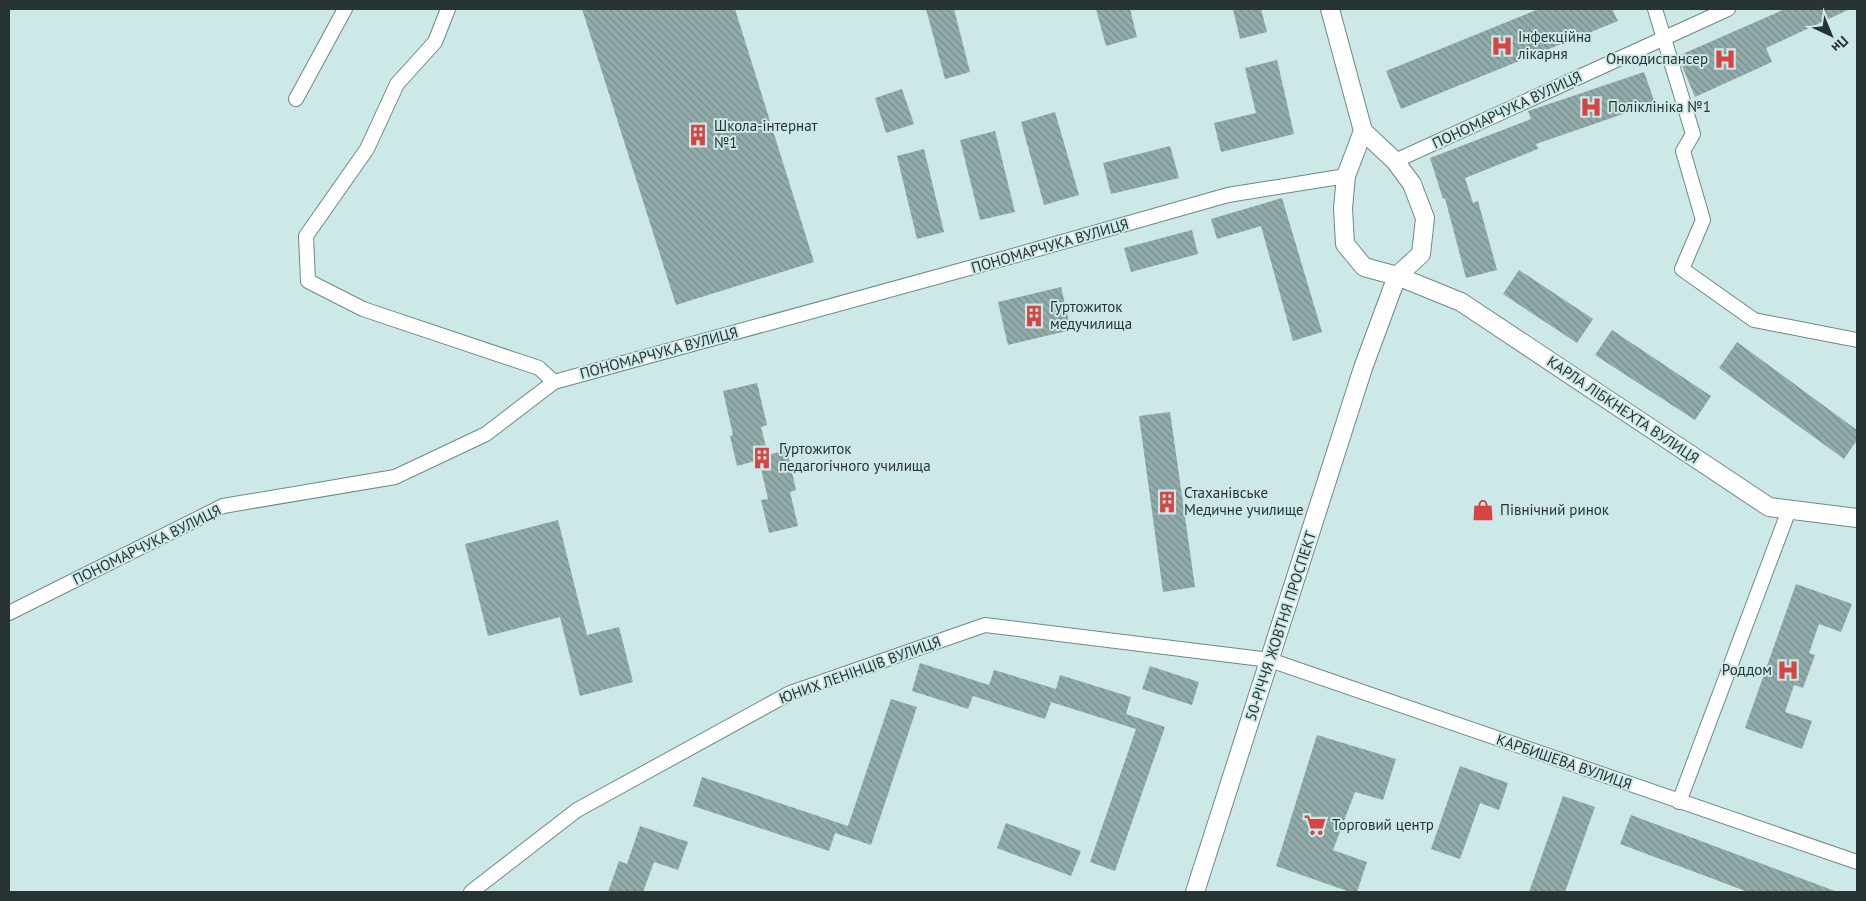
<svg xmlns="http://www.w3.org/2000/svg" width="1866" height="901" font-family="'PT Sans',sans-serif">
<defs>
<pattern id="building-back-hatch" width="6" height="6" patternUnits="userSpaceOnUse" patternTransform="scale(1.25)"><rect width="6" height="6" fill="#91acaa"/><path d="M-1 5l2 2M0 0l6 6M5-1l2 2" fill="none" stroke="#768d8b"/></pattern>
</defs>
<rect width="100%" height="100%" fill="#cce9e7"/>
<g fill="url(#building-back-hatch)">
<polygon points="582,9 735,9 814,262 676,305"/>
<polygon points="926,9 954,9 970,72 945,79"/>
<polygon points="1096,9 1130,9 1137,37 1106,46"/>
<polygon points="1233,9 1261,9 1267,32 1240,39"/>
<polygon points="1539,9 1612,9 1618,21 1401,109 1386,71"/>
<polygon points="1785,9 1850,9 1766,48 1772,62 1695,97 1678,56"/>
<polygon points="1277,60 1294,134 1221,152 1214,123 1256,113 1245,68"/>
<polygon points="1644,72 1655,103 1536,144 1538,149 1465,178 1473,203 1478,201 1497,270 1466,278 1445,198 1443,199 1430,158 1531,119 1528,111"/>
<polygon points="902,89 914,124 886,133 875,98"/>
<polygon points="1055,112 1079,195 1044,205 1021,122"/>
<polygon points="995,131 1015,212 980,220 960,140"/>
<polygon points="1170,146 1179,178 1111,194 1103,163"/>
<polygon points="924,149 944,232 917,239 897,156"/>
<polygon points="1282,198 1322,332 1293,341 1261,226 1217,239 1211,219"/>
<polygon points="1192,230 1198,254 1131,272 1124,248"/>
<polygon points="1519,270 1593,319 1577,343 1503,294"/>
<polygon points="1061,287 1071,330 1008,345 998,302"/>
<polygon points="1612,330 1711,396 1695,420 1595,355"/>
<polygon points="1737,342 1857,430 1857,440 1844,459 1719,368"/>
<polygon points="757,383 767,425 761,427 768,455 787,450 796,490 790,492 798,526 769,533 761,500 768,499 759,460 737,466 730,436 733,435 723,391"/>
<polygon points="1170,412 1195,587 1163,592 1139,416"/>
<polygon points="558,520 587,635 619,627 633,682 580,696 560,617 488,636 465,544"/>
<polygon points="1796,584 1852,604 1841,632 1819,624 1809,653 1815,655 1803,688 1794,685 1785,712 1812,721 1802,749 1745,728"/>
<polygon points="920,663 989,685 994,670 1056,689 1060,675 1131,697 1126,714 1165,727 1115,871 1090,862 1136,729 1051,702 1045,719 973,696 968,709 912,691"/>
<polygon points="1150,666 1199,682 1192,705 1142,689"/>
<polygon points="891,699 917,707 871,845 835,833 829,851 693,806 702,777 848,826"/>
<polygon points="1317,735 1396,759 1383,800 1355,792 1333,850 1367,862 1357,892 1350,892 1276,866"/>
<polygon points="1460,766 1508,783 1499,810 1480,803 1460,859 1431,849"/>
<polygon points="1563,796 1595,807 1565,892 1529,892"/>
<polygon points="1631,815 1835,891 1835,892 1748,892 1620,844"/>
<polygon points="1006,823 1081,851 1071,876 997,848"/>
<polygon points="640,826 688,842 678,870 654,862 643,892 608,892 619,861 627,864"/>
</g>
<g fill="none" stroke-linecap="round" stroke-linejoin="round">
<g stroke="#6e8887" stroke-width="16">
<g id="minor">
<polyline points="448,9 435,42 397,84 367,149 306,236 308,281 363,309 539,368 554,382"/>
<polyline points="1655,9 1693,134 1683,151 1703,220 1682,269 1754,320 1857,340"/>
<polyline points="296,99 345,9"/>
<polyline points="1395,161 1728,9"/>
<polyline points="9,613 223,506 395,477 486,434 554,382 1013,256 1228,195 1346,176"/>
<polyline points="1679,802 1789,510"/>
<polyline points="471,892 577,810 790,693 985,625 1270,660 1857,862"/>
</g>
</g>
<g stroke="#6e8887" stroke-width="20">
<g id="tertiary">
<polyline points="1330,9 1363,131"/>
<polyline points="1195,892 1363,368 1397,276 1421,254 1425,218 1412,184 1395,161 1363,131 1346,176 1343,208 1345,244 1364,267 1397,276 1461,302 1769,507 1857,518"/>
</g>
</g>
<use href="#minor" stroke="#fff" stroke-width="14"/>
<use href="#tertiary" stroke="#fff" stroke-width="18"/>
</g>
<defs>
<g id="hospital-bare" transform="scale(1.725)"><path d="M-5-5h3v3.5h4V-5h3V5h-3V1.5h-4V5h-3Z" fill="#d44544" stroke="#cce9e7" stroke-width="2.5" paint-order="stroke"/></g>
<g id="building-bare" transform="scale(1.725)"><path d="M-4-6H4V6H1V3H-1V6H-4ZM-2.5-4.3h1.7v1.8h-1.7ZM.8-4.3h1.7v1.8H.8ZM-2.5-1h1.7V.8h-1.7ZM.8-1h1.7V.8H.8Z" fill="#d44544" stroke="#cce9e7" stroke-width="2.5" paint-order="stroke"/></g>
<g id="shop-bare" transform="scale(1.725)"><path d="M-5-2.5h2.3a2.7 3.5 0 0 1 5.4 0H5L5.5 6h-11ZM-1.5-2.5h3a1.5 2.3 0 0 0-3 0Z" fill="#d44544" stroke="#cce9e7" stroke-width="2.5" paint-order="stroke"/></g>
<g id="supermarket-bare" transform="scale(1.725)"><path d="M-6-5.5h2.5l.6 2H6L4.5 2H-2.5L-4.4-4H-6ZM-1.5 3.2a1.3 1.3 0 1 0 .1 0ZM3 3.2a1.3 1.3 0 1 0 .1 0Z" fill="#d44544" stroke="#cce9e7" stroke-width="2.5" paint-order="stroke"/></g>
</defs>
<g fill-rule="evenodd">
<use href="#hospital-bare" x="1502" y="46"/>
<use href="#hospital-bare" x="1725" y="59"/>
<use href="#hospital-bare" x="1591" y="107"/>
<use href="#building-bare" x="698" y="135"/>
<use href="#building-bare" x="1034" y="316"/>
<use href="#building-bare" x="762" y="458"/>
<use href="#building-bare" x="1167" y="502"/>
<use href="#shop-bare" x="1483" y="510"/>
<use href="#hospital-bare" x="1788" y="670"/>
<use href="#supermarket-bare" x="1315" y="825"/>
</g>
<g text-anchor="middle" stroke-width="4" stroke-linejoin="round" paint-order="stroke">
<g font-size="15" fill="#283433" stroke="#cce9e7" text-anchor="start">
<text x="1518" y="42">Інфекційна<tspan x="1518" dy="17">лікарня</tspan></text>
<text x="1708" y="64" text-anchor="end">Онкодиспансер</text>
<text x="1608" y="112">Поліклініка №1</text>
<text x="714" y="131">Школа-інтернат<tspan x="714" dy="17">№1</tspan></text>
<text x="1050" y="312">Гуртожиток<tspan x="1050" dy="17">медучилища</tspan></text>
<text x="779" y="454">Гуртожиток<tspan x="779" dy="17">педагогічного училища</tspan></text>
<text x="1184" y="498">Стаханівське<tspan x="1184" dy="17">Медичне училище</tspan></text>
<text x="1500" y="515">Північний ринок</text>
<text x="1772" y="675" text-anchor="end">Роддом</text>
<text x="1332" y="830">Торговий центр</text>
</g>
<g font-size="15" fill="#283433" stroke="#cce9e7">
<text transform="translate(1507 110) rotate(-25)" y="5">ПОНОМАРЧУКА ВУЛИЦЯ</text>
<text transform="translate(1050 246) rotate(-16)" y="5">ПОНОМАРЧУКА ВУЛИЦЯ</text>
<text transform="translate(659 353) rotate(-15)" y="5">ПОНОМАРЧУКА ВУЛИЦЯ</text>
<text transform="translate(1623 410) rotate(34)" y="5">КАРЛА ЛІБКНЕХТА ВУЛИЦЯ</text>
<text transform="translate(147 545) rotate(-26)" y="5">ПОНОМАРЧУКА ВУЛИЦЯ</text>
<text transform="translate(1281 626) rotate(-72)" y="5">50-РІЧЧЯ ЖОВТНЯ ПРОСПЕКТ</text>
<text transform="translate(860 670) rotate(-20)" y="5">ЮНИХ ЛЕНІНЦІВ ВУЛИЦЯ</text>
<text transform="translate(1564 762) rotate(19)" y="5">КАРБИШЕВА ВУЛИЦЯ</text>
</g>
</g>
<rect width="1866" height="901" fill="none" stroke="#283433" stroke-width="20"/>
<g transform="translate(1831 35) rotate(136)" stroke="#cce9e7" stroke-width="4" paint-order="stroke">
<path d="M0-4L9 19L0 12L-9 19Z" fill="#283433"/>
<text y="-8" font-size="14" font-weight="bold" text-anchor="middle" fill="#283433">Пн</text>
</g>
</svg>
